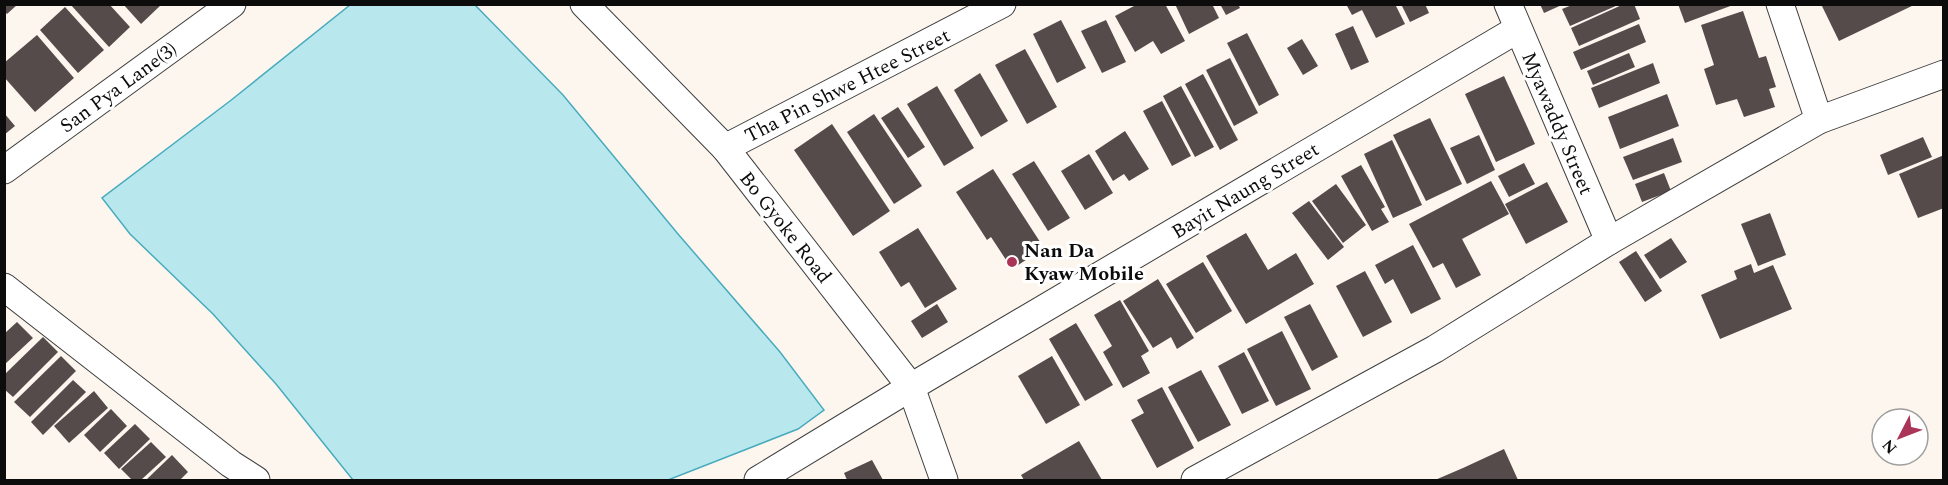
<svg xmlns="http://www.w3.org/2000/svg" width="1948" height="485" font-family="Spectral,serif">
<rect width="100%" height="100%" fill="#fdf6ee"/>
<polygon fill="#b8e8ee" stroke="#48abbd" stroke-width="1.5" points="350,5 475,5 563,95 678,234 780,352 824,410 798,429 668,480 353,480 276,384 213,314 130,234 102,198 230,101"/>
<g fill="#544b4a">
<polygon points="4,4 18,4 7,14 4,11"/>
<polygon points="70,4 109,4 130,27 109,47"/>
<polygon points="123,4 162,4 141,24"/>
<polygon points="1133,4 1165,4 1185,41 1161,54 1153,41 1135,52 1115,16 1134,6"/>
<polygon points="1175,4 1212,4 1219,18 1189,34"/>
<polygon points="1220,4 1238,4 1240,8 1226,15"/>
<polygon points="1346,4 1395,4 1405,24 1376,38 1362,10 1352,15"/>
<polygon points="1401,4 1425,4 1429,13 1410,22"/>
<polygon points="1540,4 1564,4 1544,13"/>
<polygon points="1624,4 1634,4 1640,19 1579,46 1571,28"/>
<polygon points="1678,4 1733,4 1733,5 1685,23"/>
<polygon points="1821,4 1916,4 1839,41"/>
<polygon points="1572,5 1618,5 1570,26 1562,9"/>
<polygon points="65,7 104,50 78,73 40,30"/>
<polygon points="1743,11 1759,58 1766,56 1776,87 1769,89 1775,107 1744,117 1737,99 1716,105 1704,69 1714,65 1701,25"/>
<polygon points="1061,20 1086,68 1057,83 1033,34"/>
<polygon points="1106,20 1126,62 1102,73 1081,31"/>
<polygon points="1639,24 1646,42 1581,70 1573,52"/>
<polygon points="1353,26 1369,62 1351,70 1335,34"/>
<polygon points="1247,33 1279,95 1259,106 1227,43"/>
<polygon points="37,35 74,78 35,112 4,77 4,63"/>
<polygon points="1302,39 1318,66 1303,75 1287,48"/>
<polygon points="1025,49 1057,107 1027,124 995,65"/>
<polygon points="1629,53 1635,67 1593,85 1587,71"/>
<polygon points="1230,58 1258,113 1234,126 1206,70"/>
<polygon points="1653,63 1660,83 1599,108 1591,88"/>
<polygon points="980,73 1008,121 981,137 954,90"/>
<polygon points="1203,74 1238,140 1220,150 1185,84"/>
<polygon points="1504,76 1535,144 1496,162 1465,94"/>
<polygon points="937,86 974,148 944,166 907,104"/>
<polygon points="1181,86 1214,147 1195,157 1163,96"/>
<polygon points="1667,94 1679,126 1620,149 1608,117"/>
<polygon points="1162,101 1191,156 1172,166 1143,111"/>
<polygon points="898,107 925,147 908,158 881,118"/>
<polygon points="4,113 15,126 4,135"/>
<polygon points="874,114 922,186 894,204 847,132"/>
<polygon points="1430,118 1462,184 1426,201 1393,135"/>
<polygon points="832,124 890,211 853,236 794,150"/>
<polygon points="1125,131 1149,169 1129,181 1124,174 1113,181 1095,151"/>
<polygon points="1479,135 1495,170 1467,184 1450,148"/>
<polygon points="1923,137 1932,157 1888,175 1880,155"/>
<polygon points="1673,138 1682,162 1633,180 1623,157"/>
<polygon points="1392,140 1422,205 1393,218 1364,154"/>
<polygon points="1089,154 1113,193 1085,210 1061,171"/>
<polygon points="1944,155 1944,208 1918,218 1899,174"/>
<polygon points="1034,161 1070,218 1048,231 1012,174"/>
<polygon points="1524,163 1535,184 1509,197 1498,176"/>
<polygon points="1361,165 1385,207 1381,209 1389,222 1372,231 1341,176"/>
<polygon points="993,169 1044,248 1012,269 991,237 987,240 956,192"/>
<polygon points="1664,173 1671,191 1642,202 1635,184"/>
<polygon points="1491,181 1509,214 1462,239 1481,275 1456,288 1443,263 1433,268 1409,224"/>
<polygon points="1547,182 1568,222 1526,244 1505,204"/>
<polygon points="1336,184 1366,225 1343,243 1312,201"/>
<polygon points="1309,201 1344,247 1328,260 1292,213"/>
<polygon points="1770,213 1786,255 1758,266 1741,224"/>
<polygon points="918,228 957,289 925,308 909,282 901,287 879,252"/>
<polygon points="1246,233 1268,270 1296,253 1314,284 1246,324 1206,256"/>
<polygon points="1671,238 1687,262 1660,279 1644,255"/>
<polygon points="1413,245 1441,299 1411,314 1393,279 1385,284 1375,265"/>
<polygon points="1636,251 1662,291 1645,302 1619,262"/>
<polygon points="1203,262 1232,311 1196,333 1166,284"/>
<polygon points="1751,264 1754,273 1773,265 1792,309 1720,339 1701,295 1737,279 1734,271"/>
<polygon points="1365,271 1392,322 1363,337 1336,286"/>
<polygon points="1158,279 1194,338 1177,349 1171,337 1153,348 1123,301"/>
<polygon points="1120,300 1149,351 1141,356 1150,373 1123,388 1103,352 1112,346 1094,315"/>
<polygon points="937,304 948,322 922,338 911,321"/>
<polygon points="1310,304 1338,357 1312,371 1284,317"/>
<polygon points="17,322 33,338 4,365 4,334"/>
<polygon points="1076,323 1113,385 1085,401 1049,339"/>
<polygon points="1282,331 1311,389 1276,406 1247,349"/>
<polygon points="43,337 58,352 13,397 4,389 4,375"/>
<polygon points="1244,352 1269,401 1242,414 1218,366"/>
<polygon points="61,356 76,371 30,417 14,402"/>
<polygon points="1052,356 1080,405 1046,424 1018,376"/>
<polygon points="1201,370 1231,425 1198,442 1168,387"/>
<polygon points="73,380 86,392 43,435 31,422"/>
<polygon points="1162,387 1194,448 1157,468 1131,420 1144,413 1137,400"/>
<polygon points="94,391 108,408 69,443 54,426"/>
<polygon points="111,409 127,426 100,452 84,435"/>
<polygon points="135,424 150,439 119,469 104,453"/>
<polygon points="1079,441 1102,480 1024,480 1021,475"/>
<polygon points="151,442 166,457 141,480 132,480 121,469"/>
<polygon points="1504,449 1518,480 1435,480 1463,468"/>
<polygon points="172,455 188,472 180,480 146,480"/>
<polygon points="872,460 883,480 847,480 844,473"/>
</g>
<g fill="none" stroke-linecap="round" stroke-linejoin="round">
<g stroke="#3f3f3f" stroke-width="29">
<g id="street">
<polyline points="584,4 725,148 911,387 944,480"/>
<polyline points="1508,4 1609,241"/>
<polyline points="1780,4 1819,120"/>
<polyline points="725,148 1002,4"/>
<polyline points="4,170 232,4"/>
<polyline points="4,287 231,464 256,480"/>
<polyline points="758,480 911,387 1518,29"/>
<polyline points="1195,480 1435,349 1609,241 1819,120 1944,74"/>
</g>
</g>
<use href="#street" stroke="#fff" stroke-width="27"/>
</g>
<circle fill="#ab3559" stroke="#fff" stroke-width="2" cx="1012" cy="262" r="6"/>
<g text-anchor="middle" stroke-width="6" stroke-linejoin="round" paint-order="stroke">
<g font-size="20" fill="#0c0c0c" stroke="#fff">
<text transform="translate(847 85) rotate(-27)" y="7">Tha Pin Shwe Htee Street</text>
<text transform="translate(118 87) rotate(-36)" y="7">San Pya Lane(3)</text>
<text transform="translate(1558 123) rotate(67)" y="7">Myawaddy Street</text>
<text transform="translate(1245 190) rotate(-31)" y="7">Bayit Naung Street</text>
<text transform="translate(786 227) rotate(52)" y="7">Bo Gyoke Road</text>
</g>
<g font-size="20" font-weight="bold" fill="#0c0c0c" stroke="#fff" text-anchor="start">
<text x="1024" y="257">Nan Da<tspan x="1024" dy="23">Kyaw Mobile</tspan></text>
</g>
</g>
<rect width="1948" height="485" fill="none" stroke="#0c0c0c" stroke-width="12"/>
<g transform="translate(1900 437) rotate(228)"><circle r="28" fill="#ffffff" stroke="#9e9e9e" stroke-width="1.5"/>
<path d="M0-4.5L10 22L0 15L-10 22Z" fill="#ab3559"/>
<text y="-9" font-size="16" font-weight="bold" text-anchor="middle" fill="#0c0c0c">N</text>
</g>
</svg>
